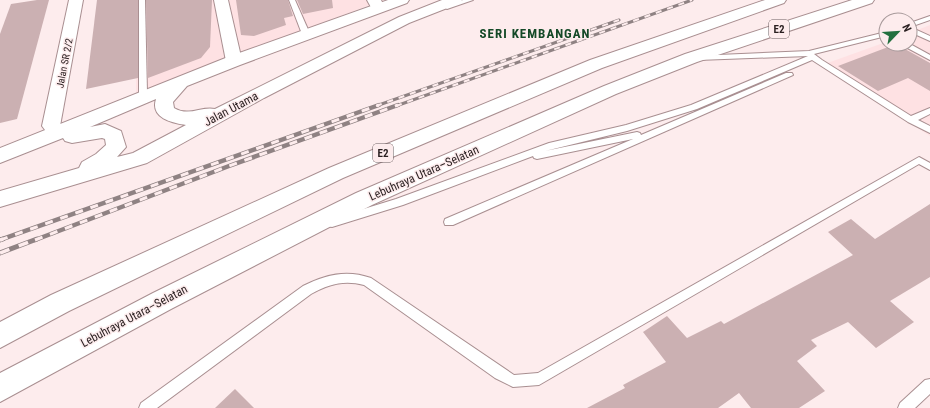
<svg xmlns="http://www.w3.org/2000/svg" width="930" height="408" font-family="'Roboto Condensed',sans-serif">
<rect width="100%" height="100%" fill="#fdeced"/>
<g fill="#fee1e3">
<polygon points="137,0 383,0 136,93"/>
<polygon points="930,25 930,136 822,65 886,42 886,44 910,44 910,33"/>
</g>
<g fill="#cbb0b2">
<polygon points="37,0 49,0 17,119 0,123 0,34 11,4"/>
<polygon points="97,0 138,0 138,78 86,89"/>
<polygon points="146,0 212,0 210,47 201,58 148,78"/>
<polygon points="236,0 288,0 293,16 284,18 286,25 254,36 241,35"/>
<polygon points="297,0 332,0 333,8 303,14"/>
<polygon points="896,44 930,63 930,91 908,78 878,91 838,66"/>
<polygon points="930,204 930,277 890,301 914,322 876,348 848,322 811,340 817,346 797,361 825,391 799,408 751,408 739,393 718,408 587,408 625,388 623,385 666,362 643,332 667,316 687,338 721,321 724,324 853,255 828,232 851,219 875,239"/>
<polygon points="235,389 254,408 215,408"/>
</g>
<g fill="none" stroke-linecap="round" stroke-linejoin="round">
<g stroke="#a98f91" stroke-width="2">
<g id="lane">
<polygon points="139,0 145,0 147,93 143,96 139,93"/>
<polygon points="289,0 295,0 310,34 309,36 302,34"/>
<polygon points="463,0 473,0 447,9 444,7"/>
<polygon points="930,16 930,20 910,27 930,36 930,41 910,32 910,23"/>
<polygon points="886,32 886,36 814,54 822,60 911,116 930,108 930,114 918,120 930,126 930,133 908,122 812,60 697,109 627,131 545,151 637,132 640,133 641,135 786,73 792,73 793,75 453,225 445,225 444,222 445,219 633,139 537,159 534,158 533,156 403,205 332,227 328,226 327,223 328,220 396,199 549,143 626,125 691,105 808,56 698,60 695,60 695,56 809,51"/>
<polygon points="900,44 910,44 930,55 930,60"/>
<path d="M919 157 930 163V170L919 164 539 385 513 387 495 378 364 285C344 280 329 284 311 294L157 408H139L141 403 303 286C325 275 346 269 371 278L514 375 538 373Z"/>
<polygon points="930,379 930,394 915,408 898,408 900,403 925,380"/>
</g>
</g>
<g stroke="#a98f91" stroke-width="2">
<g id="street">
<polygon points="69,0 83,0 60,126 57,130 51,132 45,130 42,126"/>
<polygon points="214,0 228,0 242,61 239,64 229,64 226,61"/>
<polygon points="367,0 381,0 385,8 383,11 373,11"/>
</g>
</g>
<g stroke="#a98f91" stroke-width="2">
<path id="secondary" d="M388 0H409L407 3 240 65 187 86 173 102 174 108C189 117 201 106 215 109L399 17 442 0H462L460 3 409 23 264 98 147 163 0 207V191L79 168 82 162 96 154 106 145 105 139 102 138 72 143 65 141 63 138 0 163V148L228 57ZM156 99C150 118 172 123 186 125L133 153 117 157 126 147 121 131 105 124 90 127Z"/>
</g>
<g stroke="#a98f91" stroke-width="2">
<g id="highway">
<polygon points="765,0 786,0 784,3 602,68 343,178 69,311 0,348 0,322 51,295 329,168 590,60"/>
<polygon points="852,0 874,0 872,3 697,62 616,94 372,205 171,309 0,402 0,373 153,293 356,193 604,86 685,54"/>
</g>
</g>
<use href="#lane" fill="#fff" fill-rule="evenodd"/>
<use href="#street" fill="#fff" fill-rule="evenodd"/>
<use href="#secondary" fill="#fff" fill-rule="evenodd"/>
<use href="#highway" fill="#fff" fill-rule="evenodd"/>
<g stroke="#8f8283" stroke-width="3">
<g id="rail-far2">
<polyline points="376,106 619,20"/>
<polyline points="396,106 692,0"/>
</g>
</g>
<g stroke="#8f8283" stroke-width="4.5">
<g id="rail-far1">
<polyline points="0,240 379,105"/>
<polyline points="35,240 229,166 398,105"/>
</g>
</g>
<g stroke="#8f8283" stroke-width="5">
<g id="rail">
<polyline points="0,240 3,239"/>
<polyline points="0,253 37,239"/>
</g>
</g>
<use href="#rail-far2" stroke="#fdeced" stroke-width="2" stroke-dasharray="6" stroke-linecap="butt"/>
<use href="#rail-far1" stroke="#fdeced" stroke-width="3" stroke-dasharray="8" stroke-linecap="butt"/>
<use href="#rail" stroke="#fdeced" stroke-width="3.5" stroke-dasharray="10" stroke-linecap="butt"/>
</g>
<g text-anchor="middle" stroke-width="3" stroke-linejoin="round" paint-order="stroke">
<g font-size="10" fill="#291f20" stroke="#fdeced">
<text transform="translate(64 63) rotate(-79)" y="4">Jalan SR 2/2</text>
</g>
<g fill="#fdeced" stroke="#695c5e" stroke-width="1">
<rect x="769" y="20" width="20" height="18" rx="3"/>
<rect x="373" y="144" width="20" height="18" rx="3"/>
</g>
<g font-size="11" font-weight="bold" fill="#291f20">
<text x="779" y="33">E2</text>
<text x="383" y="157">E2</text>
</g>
<g font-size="12" fill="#291f20" stroke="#fdeced">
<text transform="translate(231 109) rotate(-28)" y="4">Jalan Utama</text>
<text transform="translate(424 173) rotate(-24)" y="4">Lebuhraya Utara–Selatan</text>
<text transform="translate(134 316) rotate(-28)" y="4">Lebuhraya Utara–Selatan</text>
</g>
<g font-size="13" font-weight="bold" letter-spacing="1" fill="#144927" stroke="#fdeced">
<text x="535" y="38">SERI KEMBANGAN</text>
</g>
</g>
<g transform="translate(898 32) rotate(65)"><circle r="19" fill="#fdeced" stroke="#a89a9b"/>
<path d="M0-3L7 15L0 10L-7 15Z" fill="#23703f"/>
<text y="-6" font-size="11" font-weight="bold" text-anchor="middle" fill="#291f20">N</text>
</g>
</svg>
